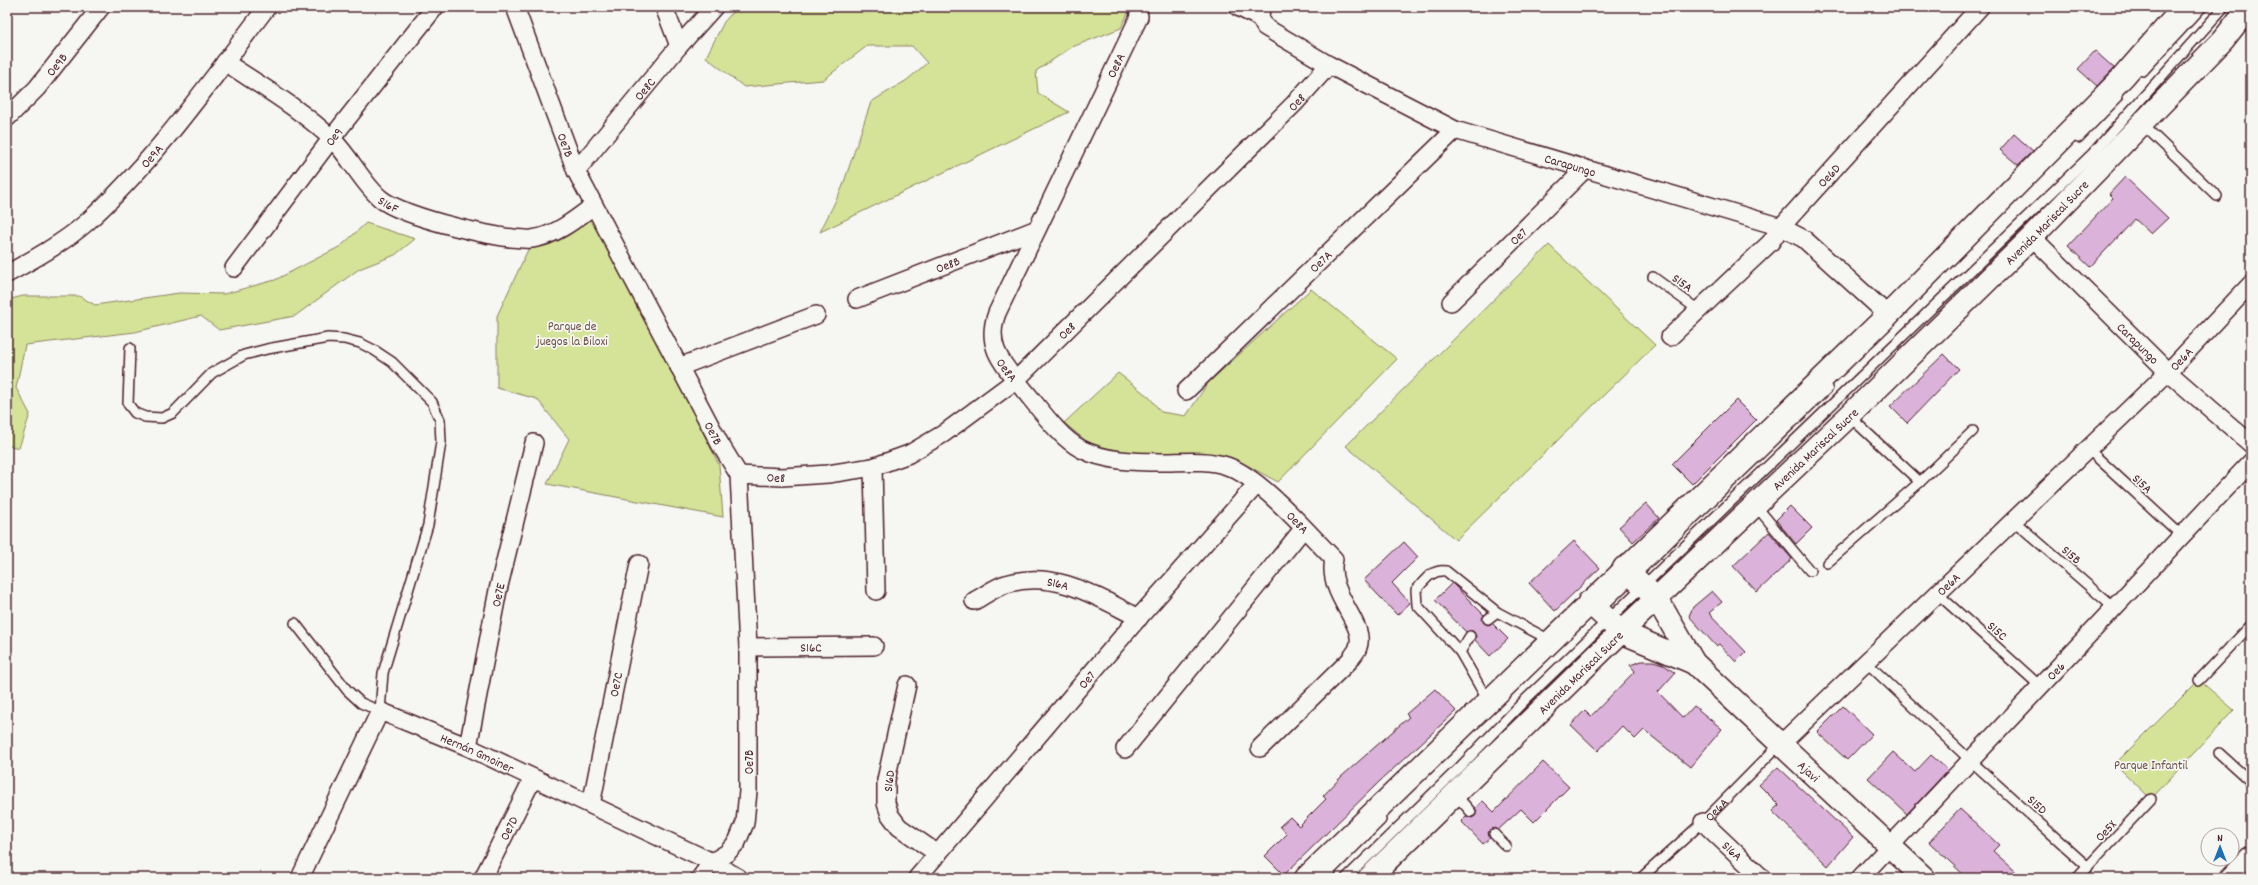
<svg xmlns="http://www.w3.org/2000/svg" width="2258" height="885" font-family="Dekko,sans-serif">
<rect width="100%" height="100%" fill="#f6f6f2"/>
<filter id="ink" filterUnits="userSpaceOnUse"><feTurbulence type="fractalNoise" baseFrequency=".025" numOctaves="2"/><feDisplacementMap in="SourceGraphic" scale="8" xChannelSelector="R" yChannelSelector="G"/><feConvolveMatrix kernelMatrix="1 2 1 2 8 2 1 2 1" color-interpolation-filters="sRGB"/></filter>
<g filter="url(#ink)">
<g fill="#d4e397" stroke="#8f8161">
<polygon points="737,7 1131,7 1121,28 1072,47 1036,71 1038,93 1069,112 820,232 842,188 871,102 907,80 927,63 912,46 867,46 823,80 744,87 706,57 724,22"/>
<polygon points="593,206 719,465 723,517 547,484 569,439 537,399 497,388 497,316 533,239"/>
<polygon points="366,223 415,239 395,255 359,269 295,316 219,330 201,316 135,332 25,345 16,388 30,414 19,448 7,445 7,300 23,296 79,296 95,305 179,293 224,294 275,280 341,246"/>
<polygon points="1549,245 1655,345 1456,540 1346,446"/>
<polygon points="1311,289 1397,359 1278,482 1239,461 1219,455 1184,456 1120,452 1090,444 1064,423 1118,373 1149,397 1161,412 1186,416 1208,383"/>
<polygon points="2199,680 2234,710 2151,799 2115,764"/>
</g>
<g fill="#dbb2d9" stroke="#4a1f2b">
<polygon points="2095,51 2114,68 2097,86 2078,69"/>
<polygon points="2014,134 2033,151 2018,165 2000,150"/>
<polygon points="2125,177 2168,218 2151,234 2135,219 2090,267 2068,246 2113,198 2109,194"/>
<polygon points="1944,354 1959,369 1907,423 1890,406"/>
<polygon points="1736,400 1756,420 1692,484 1672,464"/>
<polygon points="1646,503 1659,518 1633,542 1619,527"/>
<polygon points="1790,506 1812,528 1796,544 1776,520"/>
<polygon points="1769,532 1792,559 1757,592 1733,566"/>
<polygon points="1574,541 1600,568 1555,611 1529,583"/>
<polygon points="1404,542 1418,557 1392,583 1410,603 1397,615 1364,580"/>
<polygon points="1452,583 1484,615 1482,619 1484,623 1488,625 1492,623 1508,639 1490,656 1475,640 1476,636 1473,631 1466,632 1435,600"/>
<polygon points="1712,591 1722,602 1709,613 1746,652 1736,662 1719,644 1716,646 1689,616 1693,607"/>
<polygon points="1642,661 1653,661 1663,664 1675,673 1658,692 1683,718 1694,706 1722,729 1690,767 1644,730 1635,739 1622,726 1598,751 1571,725 1585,710 1591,716 1635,671 1630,665"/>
<polygon points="1435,689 1456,711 1379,782 1284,875 1265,856 1287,834 1280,826 1290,817 1299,826 1326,799 1323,796 1341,777 1409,717 1406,714"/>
<polygon points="1843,706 1872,734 1847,760 1817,732"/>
<polygon points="1893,752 1915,772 1931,755 1948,770 1907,814 1868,778"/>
<polygon points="1543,762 1569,787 1534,822 1521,809 1498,830 1495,828 1490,830 1488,833 1490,838 1483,844 1461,821 1466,816 1472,818 1475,816 1477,811 1475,808 1483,801 1494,812"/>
<polygon points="1778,767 1853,837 1828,866 1772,811 1779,805 1759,785"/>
<polygon points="1960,809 1999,845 1993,851 2023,878 1967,878 1929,842"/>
</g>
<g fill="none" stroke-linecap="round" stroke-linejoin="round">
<g stroke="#4a1f2b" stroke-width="12">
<g id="lane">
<polyline points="2143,71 2202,7"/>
<polyline points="2141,123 2217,196"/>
<polyline points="2078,138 2118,97"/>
<polyline points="1653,277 1697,309"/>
<polyline points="130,348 128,404 135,413 145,417 162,418 173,413 212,373 244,355 267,349 328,338 344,339 360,343 374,350 392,362 432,402 440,420 441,442 428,525 383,673 380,711 361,703 347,690 295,623"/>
<polyline points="1849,416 1920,482"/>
<polyline points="2088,449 2181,535"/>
<polyline points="1756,506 1810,571"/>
<polyline points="2014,521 2113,607"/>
<polyline points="1827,563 1920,482 1973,431"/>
<polyline points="1938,594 2040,686"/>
<polyline points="1599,610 1828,388"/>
<polyline points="1488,619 1497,612 1550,640"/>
<polyline points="1470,636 1460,652 1488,701"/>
<path d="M1460 652 1417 605 1416 590C1425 580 1432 569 1446 571L1497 612"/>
<polyline points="1866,662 1971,761 2088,867"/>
<polyline points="2199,680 2251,625"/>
<polyline points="2219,753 2251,782"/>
<polyline points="1455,794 1471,812"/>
<polyline points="1494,834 1506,846"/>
<polyline points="1323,878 1381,820"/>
<polyline points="1346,878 1461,766 1526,699 2092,154 2224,7"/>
<path id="s1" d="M1641 878 1703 822 1781 743"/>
<polyline points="2077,878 2151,799"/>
</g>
</g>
<g stroke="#4a1f2b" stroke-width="20">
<g id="street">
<path id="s2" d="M515 7 576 171 720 444 739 475 748 647V791L745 823 737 842 727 853 712 862 700 878"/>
<polyline points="664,7 679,46"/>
<path id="s3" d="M1138 7 1139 17 997 313C986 343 999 360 1018 383 1036 403 1057 436 1081 449 1105 461 1134 462 1161 462 1182 462 1206 459 1227 466 1261 478 1307 532 1334 559 1326 594 1367 624 1358 647 1357 652 1352 656 1350 660L1260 748"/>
<polyline points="1238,7 1260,18"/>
<path id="s4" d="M1261 7 1260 18 1265 27 1329 65 1455 130 1781 227 1804 239 1888 315"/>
<path id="s5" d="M225 62C261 86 301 109 333 140 351 158 362 183 381 199 403 217 503 241 532 239 555 236 576 219 593 206"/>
<path id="s6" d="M7 118 37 88 101 7"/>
<path id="s7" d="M576 171 679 46 714 7"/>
<path id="s8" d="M2032 237 2168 372 2251 444"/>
<path id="s9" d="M234 268 331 139 435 7"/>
<path id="s10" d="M7 274C34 259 63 243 86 223 155 161 211 80 267 7"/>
<path id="s11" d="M857 299 1037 229"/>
<path id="s12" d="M1451 302 1584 170"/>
<path id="s13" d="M1670 337 1770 243 1781 227 1980 7"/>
<polyline points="679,367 816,315"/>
<path id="s14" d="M1186 391 1455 130"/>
<polyline points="873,467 876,591"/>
<path id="s15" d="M739 475 782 477 828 474 873 467 909 454 943 434 1016 380 1294 104 1329 65"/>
<path id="s16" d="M974 601C984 596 995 587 1006 584 1055 569 1097 597 1139 618"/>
<path id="s17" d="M748 647 874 646"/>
<polyline points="907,685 886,780 886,803 890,815 899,827 938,854"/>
<path id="s18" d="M1782 743 2168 372 2251 284"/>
<path id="s19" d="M468 747 498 590 534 443"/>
<polyline points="1125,749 1303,529"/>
<path id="s20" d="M591 805 639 564"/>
<path id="s21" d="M1703 822 1762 878"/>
<path id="s22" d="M300 878 380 711 468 747 712 862 739 878"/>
<path id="s23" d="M483 878 533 778"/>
<path id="s24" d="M917 878 1134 623 1257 484"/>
<path id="s25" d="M1860 878 2251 462"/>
<polyline points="2228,878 2251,854"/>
</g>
</g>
<g stroke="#4a1f2b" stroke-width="25">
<g id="secondary">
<path id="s26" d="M1624 568 1657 599 1694 663 1924 878"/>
<polyline points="1589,602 1621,632 1694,663"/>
</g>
</g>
<g stroke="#4a1f2b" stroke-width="25">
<g id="primary">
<polyline points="1306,878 1888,315 2123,77 2184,7"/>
<path id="s27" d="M1369 878 1621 632 1849 416 2032 237 2223 40 2249 7"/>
</g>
</g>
<use href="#lane" stroke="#f6f6f2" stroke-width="9"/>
<use href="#street" stroke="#f6f6f2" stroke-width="17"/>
<use href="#secondary" stroke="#f6f6f2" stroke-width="22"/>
<use href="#primary" stroke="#f6f6f2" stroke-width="22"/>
</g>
</g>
<g text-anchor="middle" stroke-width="3.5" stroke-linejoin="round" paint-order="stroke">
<g font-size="13" fill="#4a1f2b" stroke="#f6f6f2">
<text dy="5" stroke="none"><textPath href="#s6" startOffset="73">Oe9B</textPath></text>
<text transform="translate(1115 65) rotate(-64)" y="5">Oe8A</text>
<text dy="5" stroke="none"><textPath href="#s7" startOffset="107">Oe8C</textPath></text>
<text dy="5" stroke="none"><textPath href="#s15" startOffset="698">Oe8</textPath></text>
<text dy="5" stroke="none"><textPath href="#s9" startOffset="165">Oe9</textPath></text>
<text dy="5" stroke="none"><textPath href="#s2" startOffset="147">Oe7B</textPath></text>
<text dy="5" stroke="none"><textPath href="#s10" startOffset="188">Oe9A</textPath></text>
<text dy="5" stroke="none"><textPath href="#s4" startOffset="358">Carapungo</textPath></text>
<text dy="5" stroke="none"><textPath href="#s13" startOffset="227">Oe6D</textPath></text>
<text dy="5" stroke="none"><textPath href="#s5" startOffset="219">S16F</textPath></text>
<text dy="5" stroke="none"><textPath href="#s27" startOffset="943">Avenida Mariscal Sucre</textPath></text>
<text dy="5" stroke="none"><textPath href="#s12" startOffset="94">Oe7</textPath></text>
<text dy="5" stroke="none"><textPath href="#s14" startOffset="187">Oe7A</textPath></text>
<text dy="5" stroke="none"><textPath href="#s11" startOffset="97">Oe8B</textPath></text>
<text transform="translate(1683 282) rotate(36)" y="5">S15A</text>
<text dy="5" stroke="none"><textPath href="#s15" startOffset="374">Oe8</textPath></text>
<text dy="5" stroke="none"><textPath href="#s8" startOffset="150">Carapungo</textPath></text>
<text dy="5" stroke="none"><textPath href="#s18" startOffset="554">Oe6A</textPath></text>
<text dy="5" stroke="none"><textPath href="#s3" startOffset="399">Oe8A</textPath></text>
<text dy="5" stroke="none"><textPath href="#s2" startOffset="471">Oe7B</textPath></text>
<text dy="5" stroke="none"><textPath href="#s27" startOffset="619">Avenida Mariscal Sucre</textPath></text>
<text dy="5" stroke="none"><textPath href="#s15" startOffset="37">Oe8</textPath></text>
<text transform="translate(2143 483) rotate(43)" y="5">S15A</text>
<text dy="5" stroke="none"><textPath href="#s3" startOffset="747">Oe8A</textPath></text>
<text transform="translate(2072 554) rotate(41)" y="5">S15B</text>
<text dy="5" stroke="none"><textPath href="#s16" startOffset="89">S16A</textPath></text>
<text dy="5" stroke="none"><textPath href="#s18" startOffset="230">Oe6A</textPath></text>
<text dy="5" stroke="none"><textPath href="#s19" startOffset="155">Oe7E</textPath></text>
<text transform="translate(1998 630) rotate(42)" y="5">S15C</text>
<text dy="5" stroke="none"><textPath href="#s17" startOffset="63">S16C</textPath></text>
<text dy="5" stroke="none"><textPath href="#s25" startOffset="285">Oe6</textPath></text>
<text dy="5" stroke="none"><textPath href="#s27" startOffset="295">Avenida Mariscal Sucre</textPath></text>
<text dy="5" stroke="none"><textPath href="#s24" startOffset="261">Oe7</textPath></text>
<text dy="5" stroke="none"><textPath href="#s20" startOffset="123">Oe7C</textPath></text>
<text dy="5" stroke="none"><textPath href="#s22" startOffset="291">Hernán Gmoiner</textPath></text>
<text transform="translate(748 762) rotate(-90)" y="5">Oe7B</text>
<text dy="5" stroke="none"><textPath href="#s26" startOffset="277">Ajavi</textPath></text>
<text transform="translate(888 781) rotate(-83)" y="5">S16D</text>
<text transform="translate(2038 804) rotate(42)" y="5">S15D</text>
<text dy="5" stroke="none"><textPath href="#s1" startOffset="102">Oe6A</textPath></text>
<text dy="5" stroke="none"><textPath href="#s23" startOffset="56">Oe7D</textPath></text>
<text transform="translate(2105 830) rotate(-47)" y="5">Oe5X</text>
<text dy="5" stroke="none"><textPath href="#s21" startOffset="41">S16A</textPath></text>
</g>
<g font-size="13" fill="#6c5046" stroke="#f6f6f2">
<text x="572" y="330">Parque de<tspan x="572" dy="15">juegos la Biloxi</tspan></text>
<text x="2151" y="769">Parque Infantil</text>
</g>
</g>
<rect width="2258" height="885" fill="none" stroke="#f6f6f2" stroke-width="24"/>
<rect x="12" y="12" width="2234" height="861" fill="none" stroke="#4a1f2b" stroke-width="1.5" filter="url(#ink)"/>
<g transform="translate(2220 847)"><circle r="19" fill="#f6f6f2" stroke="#b1a0a2"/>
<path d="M0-3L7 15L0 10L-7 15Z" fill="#1f6fb2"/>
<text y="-6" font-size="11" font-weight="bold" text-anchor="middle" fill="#4a1f2b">N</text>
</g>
</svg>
